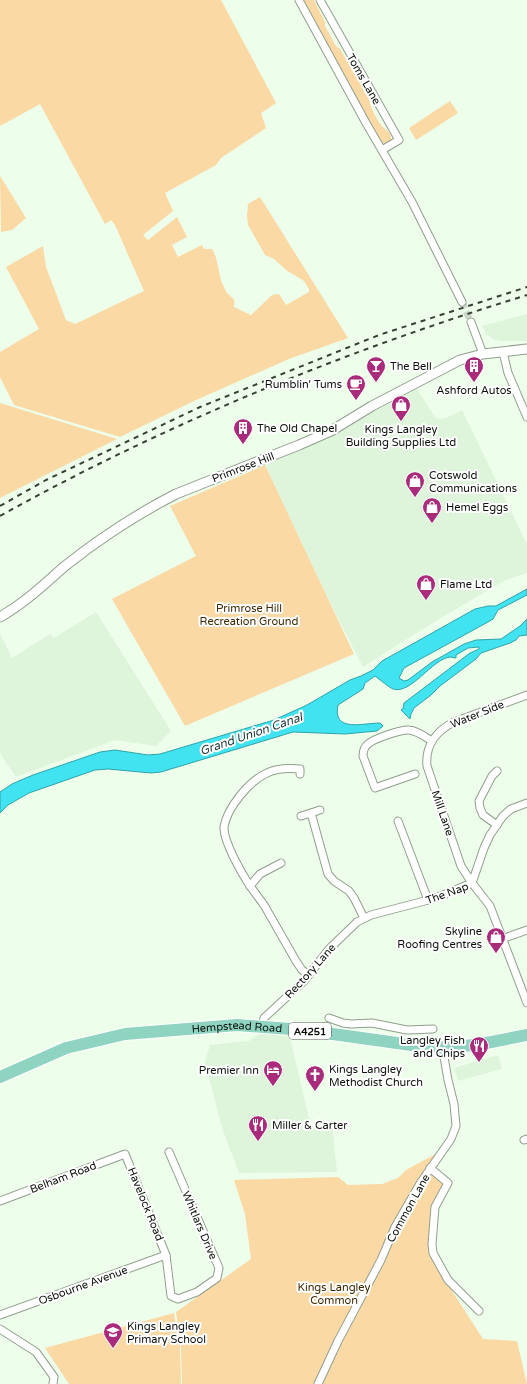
<svg xmlns="http://www.w3.org/2000/svg" width="527" height="1384" font-family="'Varela Round',sans-serif">
<rect width="100%" height="100%" fill="#edfeea"/>
<g fill="#dff5db">
<polygon points="527,314 527,341 500,341 493,339 486,334 482,326"/>
<polygon points="417,389 435,417 440,419 446,418 462,410 527,544 527,573 506,580 493,587 426,627 363,667 329,601 265,465 322,439"/>
<polygon points="96,612 171,731 156,746 115,740 16,777 0,753 0,634 12,658 50,634 54,638"/>
<polygon points="263,1031 289,1033 311,1127 332,1123 337,1172 239,1173 222,1128 205,1061 210,1045 249,1041"/>
<polygon points="498,1055 502,1069 458,1081 454,1068"/>
</g>
<g fill="#fad9a5">
<path d="M0 0H221L276 103 261 113 266 128 221 158 216 165 165 193 173 211 143 235 148 240 177 217 187 237 172 245 178 257 202 245 204 249H212C218 258 218 272 222 283 224 286 225 291 228 294 234 300 235 297 234 307L251 315 272 295 279 294 286 305 309 292V289L304 281 286 270 274 259 265 255 248 225 247 215 248 204 260 197 348 338 289 359 194 401 120 437 14 405 0 377V352L39 329 6 267 43 246 46 267 66 320 75 324 144 291 115 225 111 220 105 224 40 104 0 126Z"/>
<path d="M304 0H314L325 22V26L336 46 340 49 369 99C371 108 376 119 382 126 386 131 392 132 391 141L387 144 381 143 378 138 304 2Z"/>
<polygon points="450,101 458,113 416,140 409,128"/>
<polygon points="0,176 26,218 12,230 1,232"/>
<polygon points="0,403 117,439 0,498"/>
<polygon points="265,465 354,654 185,726 112,599 196,556 170,506"/>
<polygon points="441,1151 429,1168 445,1183 431,1206 428,1244 429,1255 483,1339 517,1341 527,1384 182,1384 181,1349 176,1312 251,1259 245,1214 234,1180 338,1177 348,1185 382,1184 398,1178 406,1170"/>
<polygon points="174,1313 180,1347 181,1384 69,1384 45,1348"/>
</g>
<path fill="#40e3ef" stroke="#30a4aa" d="M527 589V595L498 610 493 619 488 622 404 668 399 678 404 681 408 680 432 662 464 644 476 640 501 639 520 626 527 619V635L519 636 516 640 510 643 481 653 476 659 440 686 431 695 414 708 411 714 410 719 401 710 403 709 404 703 470 653 479 649V647L468 648 456 655V658C454 658 452 657 450 657 432 659 411 695 393 689 390 688 379 679 375 676L365 683 363 689 338 705C332 733 363 723 380 723L383 726 377 731 345 734 293 732 161 772 151 773 108 769 95 770 29 793 8 805 0 813V792L12 784 33 775 100 752 115 750 148 755 160 754 274 720 307 705 350 680 361 676 373 670 382 661 475 609 488 606H496Z"/>
<g fill="none" stroke-linecap="round" stroke-linejoin="round">
<polyline stroke="#cbdac8" stroke-width="7" stroke-dasharray="7 3.5" stroke-linecap="butt" points="462,302 471,322"/>
<g stroke="#909f8d" stroke-width="9">
<g id="minor">
<polyline points="299,0 366,123 412,202 462,302"/>
<polyline points="320,0 399,140 382,150"/>
<polyline points="471,322 483,354"/>
<polyline points="503,352 508,373 527,417"/>
<path d="M415 774 375 788 363 756C363 751 364 747 368 744 373 739 402 729 409 730 418 731 425 737 432 741"/>
<polyline points="311,813 320,810"/>
<polyline points="301,816 311,813 328,874 334,881 349,891 354,898 364,918"/>
<polyline points="398,821 428,900"/>
<polyline points="497,825 483,815 480,808 479,801 492,776 497,771"/>
<polyline points="281,863 260,874 250,886 264,905 296,961 302,970 309,975"/>
<path d="M472 883 461 866 427 766C425 746 436 731 454 722L527 695"/>
<polyline points="472,883 484,848 490,835 503,816 511,809 527,803"/>
<path d="M250 886C242 874 223 841 224 827 227 808 249 781 267 773 277 768 289 768 300 769V774"/>
<polyline points="502,939 527,930"/>
<polyline points="329,1018 343,1023 351,1024 372,1023 407,1030 433,1029"/>
<polyline points="262,1027 264,1018 304,981 329,949 357,922 371,915 436,898 472,883 490,906 527,1003"/>
<polyline points="524,1140 527,1139"/>
<polyline points="430,1168 448,1183 435,1207 432,1244 433,1253 448,1280 479,1311"/>
<polyline points="0,1201 125,1154 166,1255 171,1296 178,1299 197,1292 217,1278 219,1268 169,1152"/>
<polyline points="0,1315 166,1255"/>
<polyline points="0,1329 36,1352 54,1377 53,1384"/>
<polyline points="318,1384 338,1341 381,1260 395,1227 421,1182 451,1139 456,1126 454,1104 448,1080 444,1057 444,1048"/>
</g>
</g>
<g stroke="#909f8d" stroke-width="11">
<path id="tertiary" d="M0 617C25 603 44 584 65 566 99 539 137 514 176 494L299 445 331 431 372 406 460 360 483 354 527 349"/>
</g>
<g stroke="#fff" stroke-width="14">
<g id="primary">
<path id="s1" d="M0 1077 66 1048 125 1034 237 1025 304 1030 433 1048 476 1045 527 1035"/>
</g>
</g>
<use href="#minor" stroke="#fff" stroke-width="7"/>
<use href="#tertiary" stroke="#fff" stroke-width="9"/>
<use href="#primary" stroke="#8ed4c0" stroke-width="12"/>
<g stroke="#373f36" stroke-width="2" stroke-dasharray="5 5" stroke-linecap="butt">
<polyline points="0,506 46,480 200,407 379,335 527,287"/>
<path d="M0 516C167 423 345 351 527 295"/>
</g>
</g>
<defs>
<g id="bar-pin" transform="scale(1)"><path d="M0 17L-7.5 6A9.5 9.5 0 1 1 7.5 6Z" fill="#aa2b7b" stroke="#fff"/><path d="M-6-5H6L.8 .8V4.5H3.5V6h-7V4.5H-.8V.8Z" fill="#fff"/></g>
<g id="building-pin" transform="scale(1)"><path d="M0 17L-7.5 6A9.5 9.5 0 1 1 7.5 6Z" fill="#aa2b7b" stroke="#fff"/><path d="M-4-6H4V6H1V3H-1V6H-4ZM-2.5-4.3h1.7v1.8h-1.7ZM.8-4.3h1.7v1.8H.8ZM-2.5-1h1.7V.8h-1.7ZM.8-1h1.7V.8H.8Z" fill="#fff"/></g>
<g id="cafe-pin" transform="scale(1)"><path d="M0 17L-7.5 6A9.5 9.5 0 1 1 7.5 6Z" fill="#aa2b7b" stroke="#fff"/><path d="M-5.5-4.5H6V0H3Q3 3.5 0 3.5H-2.5Q-5.5 3.5-5.5 0ZM3-3.2v2h1.7v-2ZM-6 4.5H4V6H-6Z" fill="#fff"/></g>
<g id="shop-pin" transform="scale(1)"><path d="M0 17L-7.5 6A9.5 9.5 0 1 1 7.5 6Z" fill="#aa2b7b" stroke="#fff"/><path d="M-5-2.5h2.3a2.7 3.5 0 0 1 5.4 0H5L5.5 6h-11ZM-1.5-2.5h3a1.5 2.3 0 0 0-3 0Z" fill="#fff"/></g>
<g id="restaurant-pin" transform="scale(1)"><path d="M0 17L-7.5 6A9.5 9.5 0 1 1 7.5 6Z" fill="#aa2b7b" stroke="#fff"/><path d="M-5-6h1v4h1v-4h1v4h1v-4h1v5L-1.5 .5V6h-2V.5L-5-1ZM5-6V6H3V1.5H1.5Q1.5-4 5-6Z" fill="#fff"/></g>
<g id="hotel-pin" transform="scale(1)"><path d="M0 17L-7.5 6A9.5 9.5 0 1 1 7.5 6Z" fill="#aa2b7b" stroke="#fff"/><path d="M-6-4.5h1.5V1H6V5H4.5V3h-9V5H-6ZM-4 0a1.8 1.8 0 1 1 3.6 0ZM.5 0V-2.5h3Q6-2.5 6 0Z" fill="#fff"/></g>
<g id="church-pin" transform="scale(1)"><path d="M0 17L-7.5 6A9.5 9.5 0 1 1 7.5 6Z" fill="#aa2b7b" stroke="#fff"/><path d="M-1.2-6h2.4v3.5h3.3v2.4h-3.3V6h-2.4V-.1h-3.3v-2.4h3.3Z" fill="#fff"/></g>
<g id="school-pin" transform="scale(1)"><path d="M0 17L-7.5 6A9.5 9.5 0 1 1 7.5 6Z" fill="#aa2b7b" stroke="#fff"/><path d="M0-5L7-2L0 1L-7-2ZM-4 1L0 2.5L4 1V4Q0 6-4 4Z" fill="#fff"/></g>
</defs>
<g fill-rule="evenodd">
<use href="#bar-pin" x="376" y="366"/>
<use href="#building-pin" x="474" y="366"/>
<use href="#cafe-pin" x="356" y="384"/>
<use href="#shop-pin" x="401" y="405"/>
<use href="#building-pin" x="243" y="428"/>
<use href="#shop-pin" x="415" y="481"/>
<use href="#shop-pin" x="432" y="507"/>
<use href="#shop-pin" x="426" y="584"/>
<use href="#shop-pin" x="496" y="937"/>
<use href="#restaurant-pin" x="479" y="1046"/>
<use href="#hotel-pin" x="273" y="1070"/>
<use href="#church-pin" x="315" y="1075"/>
<use href="#restaurant-pin" x="258" y="1125"/>
<use href="#school-pin" x="113" y="1332"/>
</g>
<g text-anchor="middle" stroke-width="4" stroke-linejoin="round" paint-order="stroke">
<rect fill="#fff" stroke="#545853" stroke-width="1" x="289" y="1023" width="42" height="16" rx="3"/>
<g font-size="10" font-weight="bold" fill="#0a1009">
<text x="310" y="1035">A4251</text>
</g>
<g font-size="11" fill="#0a1009" stroke="#fff">
<text transform="translate(364 79) rotate(60)" y="4">Toms Lane</text>
<text transform="translate(243 467) rotate(-21)" y="4">Primrose Hill</text>
<text transform="translate(477 714) rotate(-22)" y="4">Water Side</text>
<text transform="translate(443 813) rotate(71)" y="4">Mill Lane</text>
<text transform="translate(447 893) rotate(-20)" y="4">The Nap</text>
<text transform="translate(310 971) rotate(-48)" y="4">Rectory Lane</text>
<text dy="4" stroke="none"><textPath href="#s1" startOffset="245">Hempstead Road</textPath></text>
<text transform="translate(63 1177) rotate(-21)" y="4">Belham Road</text>
<text transform="translate(146 1204) rotate(68)" y="4">Havelock Road</text>
<text transform="translate(408 1208) rotate(-61)" y="4">Common Lane</text>
<text transform="translate(200 1225) rotate(67)" y="4">Whitlars Drive</text>
<text transform="translate(83 1285) rotate(-20)" y="4">Osbourne Avenue</text>
</g>
<g font-size="11" fill="#0a1009" stroke="#fff" text-anchor="start">
<text x="390" y="370">The Bell</text>
<text x="342" y="388" text-anchor="end">Rumblin' Tums</text>
<text x="474" y="394" text-anchor="middle">Ashford Autos</text>
<text x="257" y="432">The Old Chapel</text>
<text x="401" y="433" text-anchor="middle">Kings Langley<tspan x="401" dy="13">Building Supplies Ltd</tspan></text>
<text x="429" y="479">Cotswold<tspan x="429" dy="13">Communications</tspan></text>
<text x="446" y="511">Hemel Eggs</text>
<text x="440" y="588">Flame Ltd</text>
<text x="482" y="935" text-anchor="end">Skyline<tspan x="482" dy="13">Roofing Centres</tspan></text>
<text x="465" y="1044" text-anchor="end">Langley Fish<tspan x="465" dy="13">and Chips</tspan></text>
<text x="329" y="1073">Kings Langley<tspan x="329" dy="13">Methodist Church</tspan></text>
<text x="259" y="1074" text-anchor="end">Premier Inn</text>
<text x="272" y="1129">Miller &amp; Carter</text>
<text x="127" y="1330">Kings Langley<tspan x="127" dy="13">Primary School</tspan></text>
</g>
<g font-size="11" fill="#3d2800" stroke="#fff">
<text x="249" y="612">Primrose Hill<tspan x="249" dy="13">Recreation Ground</tspan></text>
<text x="334" y="1291">Kings Langley<tspan x="334" dy="13">Common</tspan></text>
</g>
<g font-size="12" font-style="italic" fill="#1d3739" stroke="#fff">
<text transform="translate(251 734) rotate(-19)" y="4">Grand Union Canal</text>
</g>
</g>
</svg>
